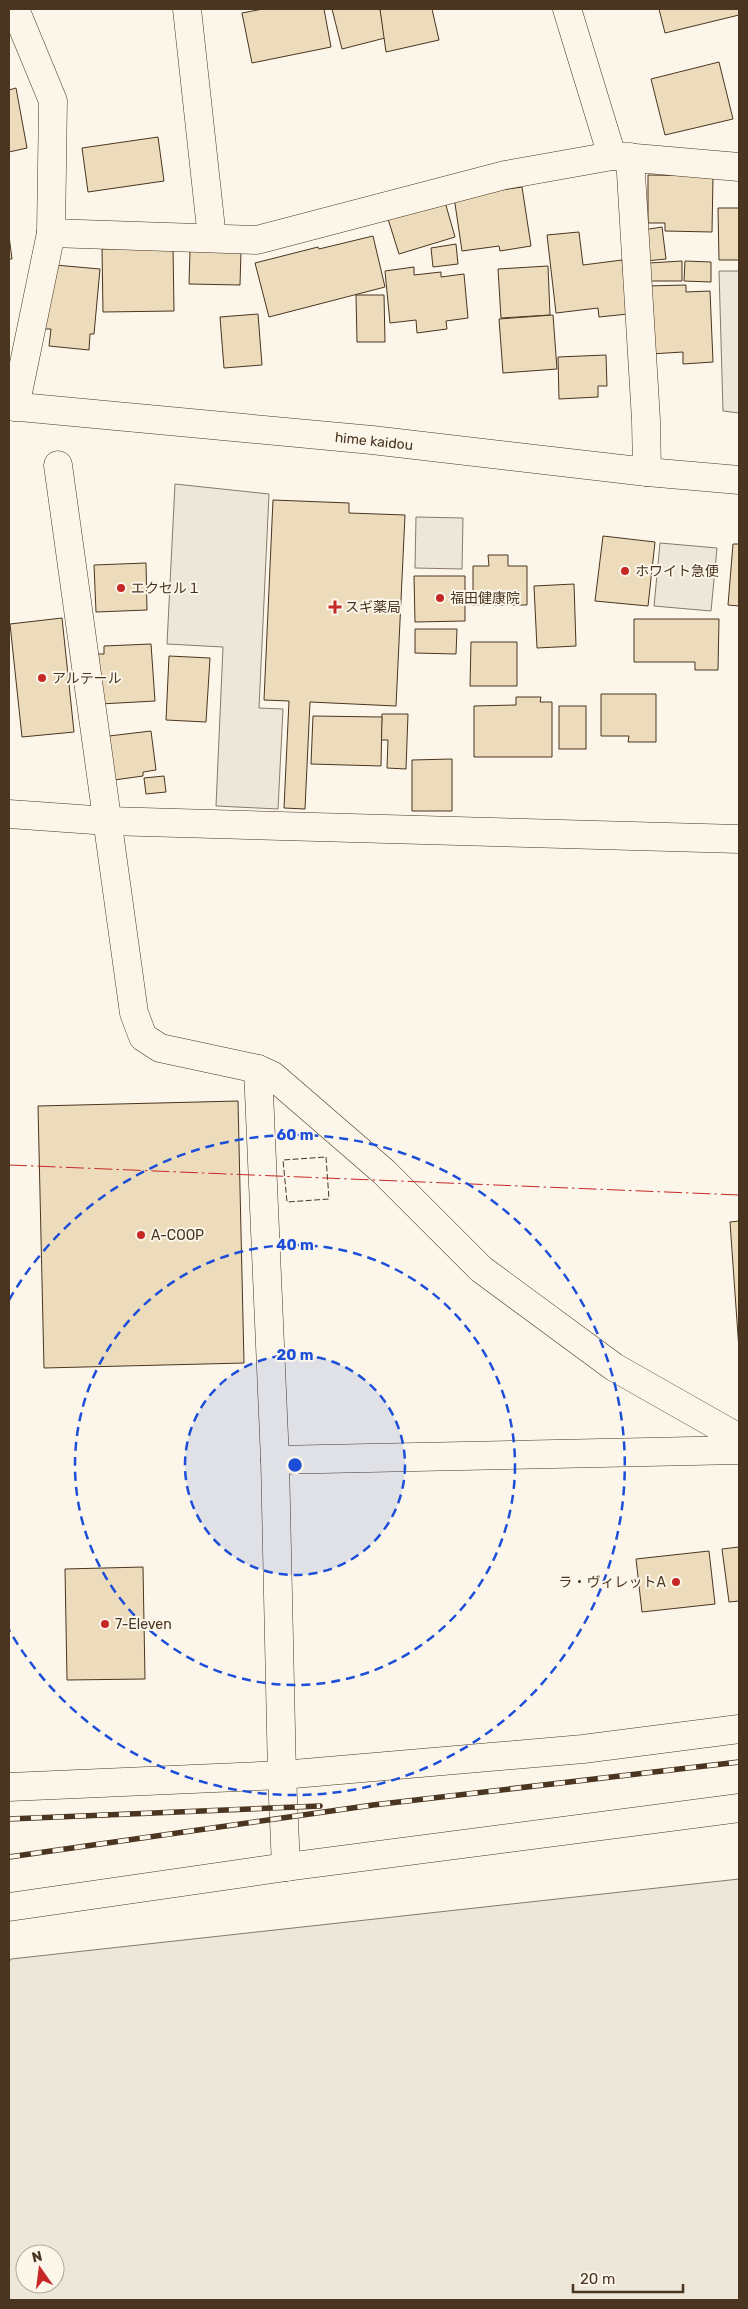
<svg xmlns="http://www.w3.org/2000/svg" width="748" height="2309" font-family="Rubik,'Noto Sans JP',sans-serif">
<rect width="100%" height="100%" fill="#fbf6e9"/>
<g fill="#ede7d9" stroke="#887966" fill-rule="evenodd">
<polygon points="719,271 739,271 739,413 723,411"/>
<polygon points="175,484 269,494 259,708 283,709 278,809 216,806 223,647 167,644"/>
<polygon points="416,517 463,518 462,569 415,568"/>
<polygon points="660,543 717,548 711,611 654,606"/>
<path d="M739 1879V2300H9V1962L11 1959ZM25 2254H55V2284H25Z"/>
</g>
<g fill="#ecdcbc" stroke="#4a3520">
<polygon points="263,9 324,9 331,47 252,63 242,13"/>
<polygon points="332,9 380,9 385,38 342,49"/>
<polygon points="380,9 432,9 439,40 386,52"/>
<polygon points="659,9 739,9 739,15 665,33"/>
<polygon points="719,62 733,119 665,135 651,79"/>
<polygon points="16,88 27,148 9,152 9,90"/>
<polygon points="158,137 164,181 88,192 82,148"/>
<polygon points="648,175 713,176 712,232 665,231 665,223 648,223"/>
<polygon points="522,187 531,246 500,251 499,246 462,251 454,197"/>
<polygon points="445,202 455,237 399,254 388,219"/>
<polygon points="718,208 739,208 739,260 719,260"/>
<polygon points="662,227 666,259 646,261 643,230"/>
<polygon points="579,232 583,265 622,260 628,314 599,317 598,308 556,313 547,235"/>
<polygon points="9,236 12,259 9,259"/>
<polygon points="373,236 385,287 269,317 255,263 318,247 319,249"/>
<polygon points="456,244 458,264 433,267 431,248"/>
<polygon points="173,247 174,311 103,312 102,249"/>
<polygon points="190,250 241,251 240,285 189,284"/>
<polygon points="682,261 682,281 650,281 649,263"/>
<polygon points="685,261 711,262 711,282 684,281"/>
<polygon points="55,265 100,269 94,334 90,334 89,350 49,346 51,329 44,329"/>
<polygon points="548,266 550,315 501,318 498,269"/>
<polygon points="414,267 414,275 441,272 441,277 464,274 468,318 446,321 447,329 417,333 416,320 390,323 385,271"/>
<polygon points="686,285 686,292 710,291 713,362 683,364 683,352 650,354 647,286"/>
<polygon points="356,295 384,295 385,342 357,342"/>
<polygon points="258,314 262,365 224,368 220,317"/>
<polygon points="553,315 557,369 503,373 499,319"/>
<polygon points="606,355 607,386 598,386 598,397 559,399 558,357"/>
<polygon points="273,500 349,503 349,513 405,515 396,706 310,702 305,809 284,808 289,701 264,700"/>
<polygon points="603,536 655,542 648,606 595,601"/>
<polygon points="733,544 739,544 739,606 728,605"/>
<polygon points="488,555 508,555 508,566 527,566 527,605 473,605 473,566 489,566"/>
<polygon points="146,563 147,610 96,612 94,565"/>
<polygon points="414,576 465,576 465,621 415,622"/>
<polygon points="574,584 576,646 537,648 534,586"/>
<polygon points="62,618 74,732 22,737 10,624"/>
<polygon points="634,619 719,619 718,670 695,670 695,662 634,662"/>
<polygon points="415,629 457,629 456,654 415,653"/>
<polygon points="471,642 517,642 517,686 470,686"/>
<polygon points="151,644 155,701 100,704 97,654 104,654 104,646"/>
<polygon points="169,656 210,658 206,722 166,720"/>
<polygon points="601,694 656,694 656,742 628,742 629,736 601,736"/>
<polygon points="516,697 541,697 540,702 552,702 552,757 474,757 474,706 516,705"/>
<rect x="559" y="706" width="27" height="43"/>
<polygon points="382,714 408,714 406,769 387,768 388,740 381,740"/>
<polygon points="313,716 382,717 381,766 311,764"/>
<polygon points="151,731 156,770 143,772 143,776 114,780 109,736"/>
<polygon points="452,759 452,811 412,811 412,760"/>
<polygon points="164,776 166,792 146,794 144,778"/>
<polygon points="238,1101 244,1363 44,1368 38,1106"/>
<polygon points="739,1221 739,1350 730,1222"/>
<polygon points="739,1547 739,1601 729,1602 722,1549"/>
<polygon points="709,1551 715,1604 642,1612 636,1559"/>
<polygon points="143,1567 145,1679 67,1680 65,1569"/>
</g>
<g fill="none" stroke-linecap="round" stroke-linejoin="round">
<g stroke="#4a3520" stroke-width="29">
<g id="street">
<polyline points="15,9 53,101 51,233 15,407"/>
<polyline points="187,9 212,238"/>
<polyline points="567,9 612,156"/>
<polyline points="630,157 646,420 647,472"/>
<polyline points="51,233 257,240 505,175 612,156 739,167"/>
<polyline points="58,465 134,1013 143,1037 160,1048 258,1069 273,1076 384,1172 481,1269 614,1367 739,1438"/>
<polyline points="9,814 108,821 739,839"/>
<polyline points="258,1069 275,1460 282,1775 286,1867"/>
<polyline points="275,1460 739,1450"/>
<polyline points="9,1787 282,1775 583,1749 739,1729"/>
<polyline points="9,1907 286,1867 739,1808"/>
</g>
</g>
<g stroke="#4a3520" stroke-width="29">
<polyline id="primary" points="9,406 372,440 647,472 739,480"/>
</g>
<use href="#street" stroke="#fbf6e9" stroke-width="28"/>
<use href="#primary" stroke="#fbf6e9" stroke-width="28"/>
<g stroke="#4a3520" stroke-width="5.5">
<g id="rail">
<polyline points="9,1819 320,1806"/>
<polyline points="9,1857 373,1805 739,1762"/>
</g>
</g>
<use href="#rail" stroke="#fbf6e9" stroke-width="4" stroke-dasharray="11" stroke-linecap="butt"/>
<polygon stroke="#4a3520" stroke-width="1" stroke-dasharray="6 2.5" stroke-linecap="butt" points="326,1157 329,1199 287,1202 283,1160"/>
<polyline stroke="#c62828" stroke-width="1" stroke-dasharray="18 4 2.5 4" stroke-linecap="butt" points="9,1165 739,1195"/>
</g>
<circle cx="295" cy="1465" r="110" fill="#1d4ed8" fill-opacity=".12"/>
<g fill="none" stroke="#1d4ed8" stroke-width="2.5" stroke-dasharray="9 6">
<circle cx="295" cy="1465" r="110"/>
<circle cx="295" cy="1465" r="220"/>
<path d="M9 1300A330 330 0 1 1 9 1630"/>
</g>
<g fill="#c62828" stroke="#fbf6e9" stroke-width="2">
<circle cx="625" cy="571" r="5"/>
<circle cx="121" cy="588" r="5"/>
<circle cx="440" cy="598" r="5"/>
<path d="M332.5 599.5h5v5h5v5h-5v5h-5v-5h-5v-5h5z"/>
<circle cx="42" cy="678" r="5"/>
<circle cx="141" cy="1235" r="5"/>
<circle cx="676" cy="1582" r="5"/>
<circle cx="105" cy="1624" r="5"/>
</g>
<g text-anchor="middle" stroke-width="4" stroke-linejoin="round" paint-order="stroke">
<g font-size="14" fill="#4a3520" stroke="#fbf6e9">
<text transform="translate(374 441) rotate(6)" y="5">hime kaidou</text>
</g>
<g font-size="14" fill="#4a3520" stroke="#fbf6e9" text-anchor="start">
<text x="635" y="576">ホワイト急便</text>
<text x="131" y="593">エクセル１</text>
<text x="450" y="603">福田健康院</text>
<text x="345" y="612">スギ薬局</text>
<text x="52" y="683">アルテール</text>
<text x="151" y="1240">A-COOP</text>
<text x="666" y="1587" text-anchor="end">ラ・ヴィレットA</text>
<text x="115" y="1629">7-Eleven</text>
</g>
</g>
<circle cx="295" cy="1465" r="8" fill="#1d4ed8" stroke="#fbf6e9" stroke-width="2.5"/>
<g font-size="15" text-anchor="middle" font-weight="bold" fill="#1d4ed8" stroke="#fbf6e9" stroke-width="4" stroke-linejoin="round" paint-order="stroke">
<text x="295" y="1140">60 m</text>
<text x="295" y="1250">40 m</text>
<text x="295" y="1360">20 m</text>
</g>
<rect width="748" height="2309" fill="none" stroke="#4a3520" stroke-width="20"/>
<g transform="translate(40 2269) rotate(346)"><circle r="24" fill="#fbf6e9" stroke="#b4a999"/>
<path d="M0-4L9 19L0 12L-9 19Z" fill="#c62828"/>
<text y="-8" font-size="14" font-weight="bold" text-anchor="middle" fill="#4a3520">N</text>
</g>
<path d="M573 2284v8h110v-8" fill="none" stroke="#4a3520" stroke-width="2.5"/>
<text x="580" y="2284" font-size="15" fill="#4a3520" stroke="#fbf6e9" stroke-width="4" paint-order="stroke">20 m</text>
</svg>
